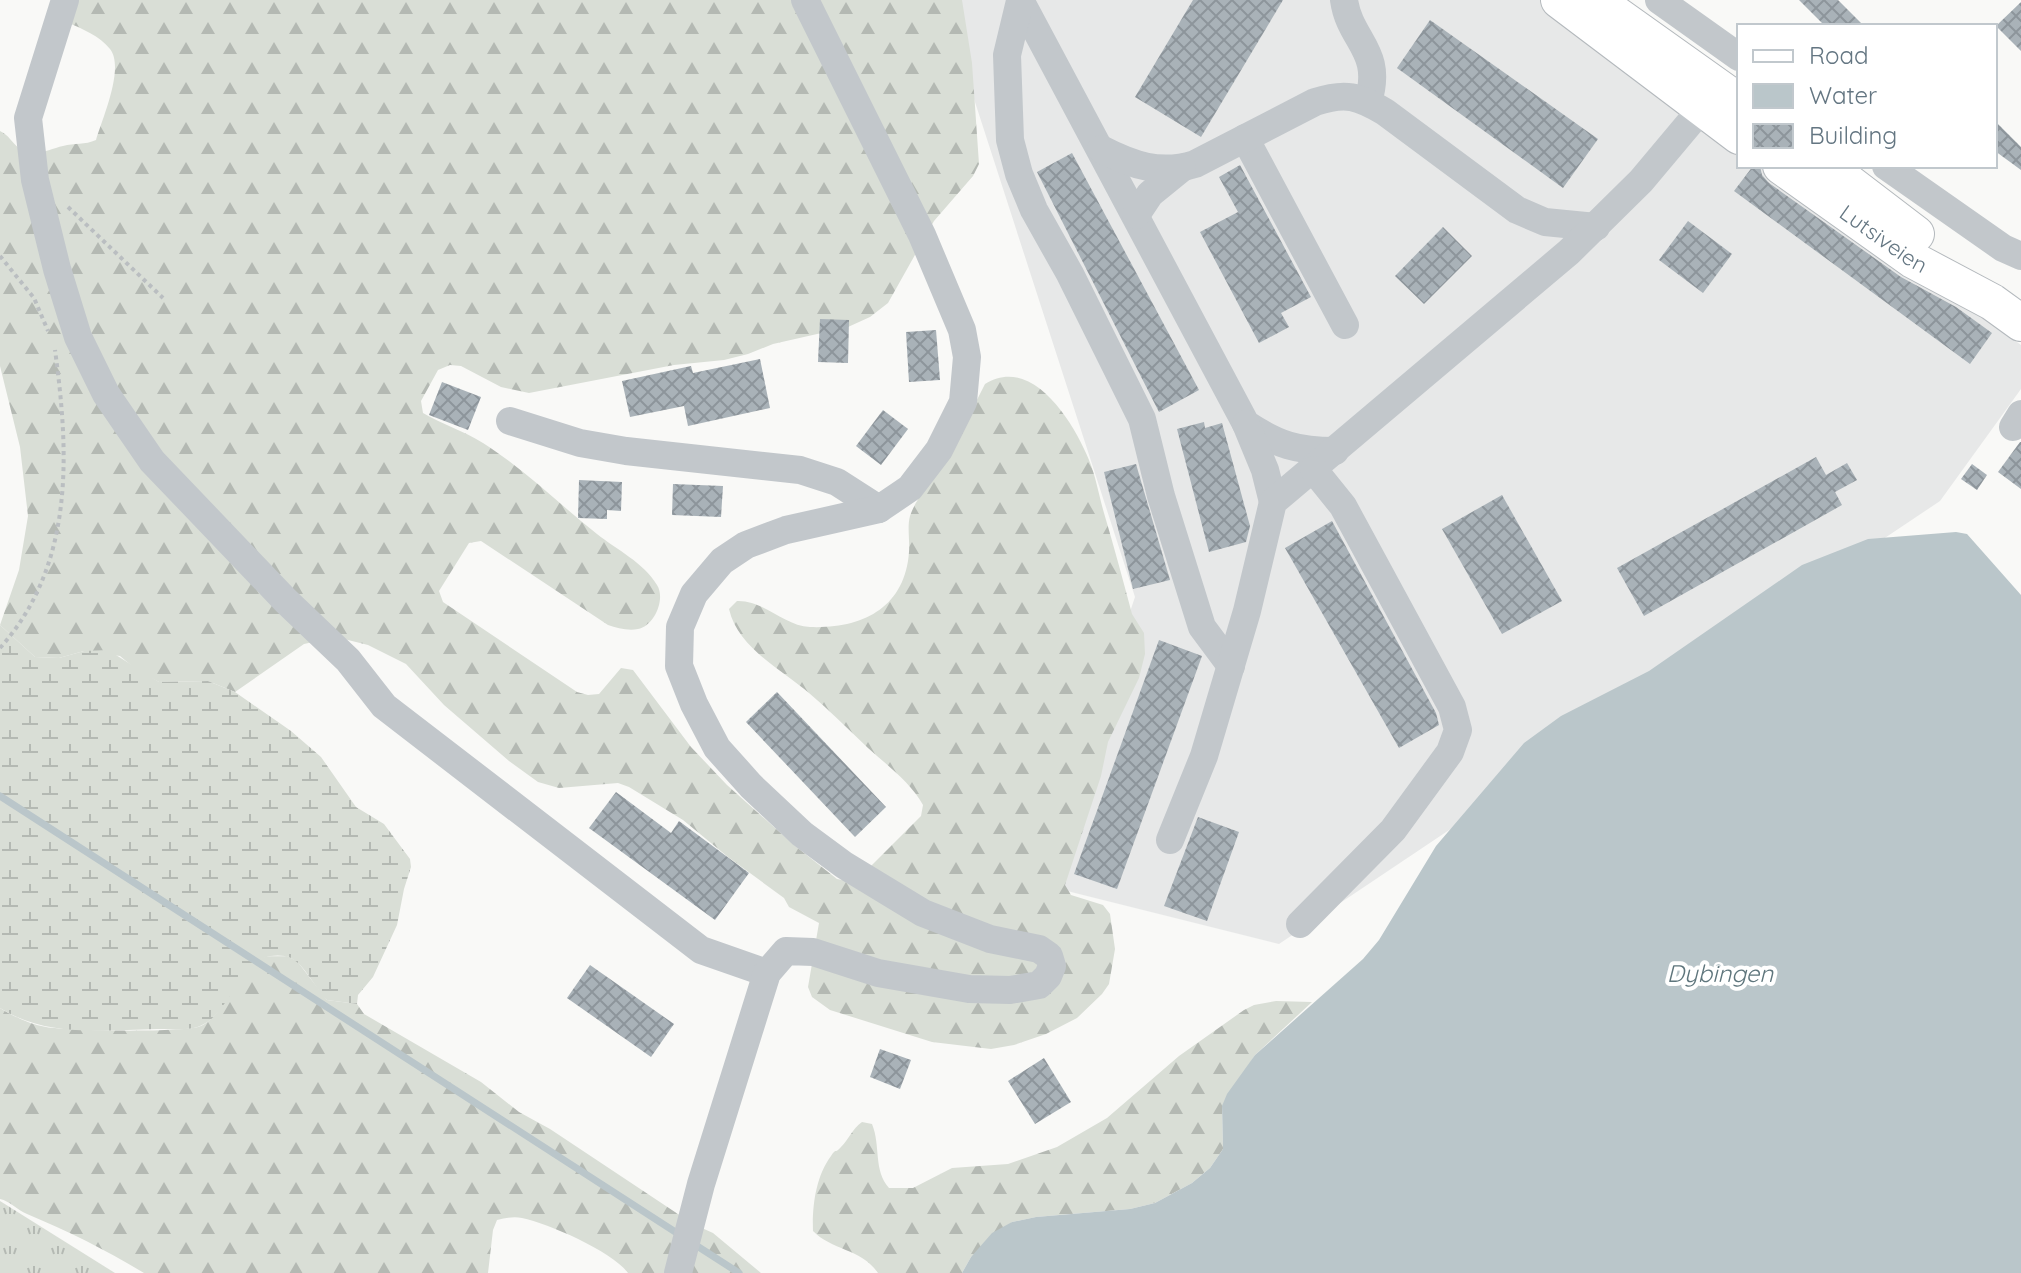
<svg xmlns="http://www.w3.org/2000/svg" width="2021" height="1273" font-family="Quicksand,sans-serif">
<defs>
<pattern id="grass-tufts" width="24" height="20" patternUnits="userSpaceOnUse" patternTransform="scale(2)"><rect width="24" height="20" fill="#d9ded6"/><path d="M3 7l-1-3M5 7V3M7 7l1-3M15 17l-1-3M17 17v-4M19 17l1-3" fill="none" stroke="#b4b9b3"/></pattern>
<pattern id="forest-firs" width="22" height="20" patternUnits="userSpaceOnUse" patternTransform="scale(2)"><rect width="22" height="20" fill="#d9ded6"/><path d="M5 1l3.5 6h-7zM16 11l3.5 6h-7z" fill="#b4b9b3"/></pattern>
<pattern id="wetland-marsh" width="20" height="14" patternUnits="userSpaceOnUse" patternTransform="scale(2)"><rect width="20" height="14" fill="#d9ded6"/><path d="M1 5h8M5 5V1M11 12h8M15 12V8" fill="none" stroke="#b4b9b3"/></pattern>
<pattern id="building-cross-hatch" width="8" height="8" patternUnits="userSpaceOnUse" patternTransform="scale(2)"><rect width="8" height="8" fill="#a9b2b8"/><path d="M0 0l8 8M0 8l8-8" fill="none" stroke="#8d959b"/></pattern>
</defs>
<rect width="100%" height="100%" fill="#f9f9f7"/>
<polygon fill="#e7e8e8" points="942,0 1545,0 1739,137 1739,166 1779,166 2021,345 2021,389 1940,501 1279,944 1039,884 1135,597"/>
<polygon fill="url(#grass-tufts)" points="0,1201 115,1273 0,1273"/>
<g fill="url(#forest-firs)">
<path d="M68 0H962L972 63 979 164 973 176 934 221 888 303 870 317 848 327 773 344 748 354 724 360 674 365 529 393 501 387 461 366 450 365 438 370 421 401 423 413C442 424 464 431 483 443 524 469 559 504 597 534 617 550 643 562 657 585 666 599 654 626 638 629 628 631 617 628 608 625L481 541 469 543 439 591 443 602 577 692 588 695 599 694 621 668 633 670 691 747 727 785 794 845 837 879 848 881 869 868 921 816 923 805C911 783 887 765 868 748 848 729 829 710 809 693 781 669 738 648 729 609L737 601C764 600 784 626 810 627 862 629 905 608 909 552 910 541 907 527 910 516 917 495 935 478 946 459 960 435 972 409 985 384 1032 354 1074 423 1089 460 1096 477 1099 496 1104 513 1114 547 1123 580 1132 614L1144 633 1145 654 1139 678 1108 742 1101 776 1065 885 1071 895 1103 905 1110 914 1115 949 1109 984 1102 994 1077 1018 1046 1034 1014 1045 991 1049 932 1042 830 1010 812 997 808 987 819 923 789 907 784 898 728 857 683 820 629 787 618 783 559 788 538 782 509 761 444 705 406 664 368 645 336 637 304 644 235 692 208 681 159 682 138 671 120 656 84 651 59 658 35 657 0 625 19 570 28 516 20 447 0 366V131C9 135 12 143 19 148 34 159 49 149 63 146 74 143 85 145 96 140 102 119 125 68 110 49 100 36 82 29 67 22Z"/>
<path d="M287 956 297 961 327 1000 357 1004 364 1014 481 1082 519 1112 550 1129 693 1224 713 1233 761 1273H628C612 1251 549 1224 522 1218 514 1216 505 1218 497 1220L493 1230 488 1273H144C106 1250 68 1231 27 1214 17 1210 10 1201 0 1199V1008C14 1017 30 1024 46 1027 67 1031 185 1033 201 1026 230 1011 232 970 262 958 269 955 280 957 287 956Z"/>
<path d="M1276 1001 1312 1002 1255 1055 1222 1107 1223 1149 1210 1168 1192 1183 1155 1203 1130 1209 1036 1217 1012 1222 971 1257 962 1273H878C862 1249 831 1250 813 1231 812 1206 816 1176 831 1156 837 1147 834 1155 841 1147 849 1139 852 1129 862 1122L872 1124C881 1146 873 1170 889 1188H913L952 1168 1008 1164 1057 1147 1107 1118 1179 1056 1244 1010 1254 1005Z"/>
</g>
<path fill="url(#wetland-marsh)" d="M0 625 35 657 59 658 84 651 108 650 159 682 208 681 235 692 291 731 321 757 356 807 384 824 410 859 411 867 404 889 397 925 373 977 358 995 357 1004 327 1000C314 988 303 959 285 956 236 949 236 1011 200 1026 188 1031 169 1029 157 1029 104 1030 47 1038 0 1008Z"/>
<polygon fill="#bac6ca" points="1956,532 1967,534 2021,595 2021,1273 962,1273 971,1257 992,1233 1012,1222 1036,1217 1130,1209 1155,1203 1192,1183 1210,1168 1223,1149 1222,1106 1227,1094 1255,1055 1363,959 1379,940 1436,846 1524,743 1561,716 1649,671 1802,565 1868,539"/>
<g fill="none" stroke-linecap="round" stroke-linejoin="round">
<g stroke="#bac6ca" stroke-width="7">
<polyline points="0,796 680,1235"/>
<polyline points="694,1244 739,1273"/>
</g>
</g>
<g fill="url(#building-cross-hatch)">
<polygon points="1193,0 1283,0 1201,137 1135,97"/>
<polygon points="1799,0 1838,0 1864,26 1825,26"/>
<polygon points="2021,2 2021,51 1996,26"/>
<polygon points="1430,20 1598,139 1563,188 1397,68"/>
<polygon points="1995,121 2021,147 2021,170 1995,151"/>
<polygon points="1072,153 1199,390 1159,412 1037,172"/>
<polygon points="1240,165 1311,297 1281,313 1289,327 1259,343 1200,232 1238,212 1219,177"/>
<polygon points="1753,166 1760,166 1762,175 1769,183 1901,277 1956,307 1992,333 1970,364 1734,191"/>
<polygon points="1688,221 1732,254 1703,293 1659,260"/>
<polygon points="1443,227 1472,256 1424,304 1395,276"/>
<polygon points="820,319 849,320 848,363 818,362"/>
<polygon points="936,330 940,380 909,382 906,332"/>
<polygon points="760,359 770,408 688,426 684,406 630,417 622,381 691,366 693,373"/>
<polygon points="442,382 481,397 468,430 429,415"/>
<polygon points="883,410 908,429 881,465 856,446"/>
<polygon points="1204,422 1205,428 1222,423 1250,526 1246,542 1209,552 1177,429"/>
<polygon points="2020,442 2021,442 2021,489 1998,472"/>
<polygon points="1816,457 1826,475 1847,463 1857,480 1835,492 1842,505 1644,616 1617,568"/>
<polygon points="1136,464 1170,580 1133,589 1104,472"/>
<polygon points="1972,464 1987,475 1977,490 1961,479"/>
<polygon points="579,480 622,482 621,511 607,510 607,519 578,518"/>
<polygon points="673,484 723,486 721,517 672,515"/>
<polygon points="1502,495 1562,601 1502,634 1442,529"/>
<polygon points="1332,521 1436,713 1439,725 1399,748 1285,548"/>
<polygon points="1159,640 1202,656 1117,889 1074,874"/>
<polygon points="777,692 886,807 855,837 746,722"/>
<polygon points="616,792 671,833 679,821 749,873 715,920 589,828"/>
<polygon points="1198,817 1239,832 1207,921 1164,906"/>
<polygon points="590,965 674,1024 651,1057 567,998"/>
<polygon points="880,1049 911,1060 900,1089 870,1077"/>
<polygon points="1044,1058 1071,1102 1035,1124 1008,1081"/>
</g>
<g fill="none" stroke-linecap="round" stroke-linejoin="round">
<g stroke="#b4b9bd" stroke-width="38">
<g id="major">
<polyline points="1559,0 1739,136"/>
<polyline points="1600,3 1739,102"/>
<path id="s1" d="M1781 166 1913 260 1992 302 2021 323"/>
<polyline points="1827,166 1916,234"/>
</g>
</g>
<g stroke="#babec1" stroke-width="4" stroke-dasharray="4 4" stroke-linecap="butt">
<polyline points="68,207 163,298"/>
<polyline points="0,256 34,298 48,331"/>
<path d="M0 648C75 564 69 453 55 350"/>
</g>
<g stroke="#c2c7cb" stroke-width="28">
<polyline points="65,0 28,118 35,180 57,269 78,337 106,394 152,461 286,601 348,660 384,706 701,950 767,973"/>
<path d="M1020 0 1246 424C1278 445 1297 451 1335 451"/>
<path d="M1344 0C1350 42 1384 50 1368 102"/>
<polyline points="1659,0 1739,57"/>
<polyline points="1020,1 1007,55 1010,140 1019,174 1034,210 1070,274 1142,419 1161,496 1202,627 1231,666"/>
<polyline points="1245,138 1345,325"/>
<path d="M1101 149C1132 165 1160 175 1195 164L1315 102C1346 92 1358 96 1385 112L1517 210 1545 222 1596 227"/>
<polyline points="1886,166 2003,248 2021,256"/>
<polyline points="1136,215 1150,194 1182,168"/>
<polyline points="510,421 580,443 626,451 800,470 837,482 879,509"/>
<polyline points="1246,424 1265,470 1273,502"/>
<polyline points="2013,427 2021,414"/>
<polyline points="1170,840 1204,756 1247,611 1273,502 1569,252 1641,181 1714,94"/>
<polyline points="1300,924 1393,830 1450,752 1458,730 1452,707 1343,506 1314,470"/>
<polyline points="678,1273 701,1184 767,973 786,951 813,952 878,973 969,989 1010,990 1039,985 1048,976 1052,966 1049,956 1039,949 990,939 923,913 844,865 802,834 751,786 717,748 694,704 679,666 680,627 694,594 722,561 746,545 786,530 879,509 910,488 939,450 963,402 967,357 962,330 922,235 805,0"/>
</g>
<use href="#major" stroke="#fff" stroke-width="36"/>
</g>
<g text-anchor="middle" stroke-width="8" stroke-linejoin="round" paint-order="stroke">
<g font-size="22" fill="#647682" stroke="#fff">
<text dy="8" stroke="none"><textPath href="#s1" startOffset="126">Lutsiveien</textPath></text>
</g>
<g font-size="24" font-style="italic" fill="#5e757c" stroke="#fff">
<text x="1720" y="982">Dybingen</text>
</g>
</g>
<rect x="1737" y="24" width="260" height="144" fill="#ffffff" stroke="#c1c8cd" stroke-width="2"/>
<rect x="1753" y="50" width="40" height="12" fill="#ffffff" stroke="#c1c8cd" stroke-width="2"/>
<text x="1809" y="64" font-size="24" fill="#647682">Road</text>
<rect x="1753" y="84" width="40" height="24" fill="#bac6ca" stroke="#c1c8cd" stroke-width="2"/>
<text x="1809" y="104" font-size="24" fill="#647682">Water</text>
<rect x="1753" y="124" width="40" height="24" fill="url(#building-cross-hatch)" stroke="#c1c8cd" stroke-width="2"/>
<text x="1809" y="144" font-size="24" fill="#647682">Building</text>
</svg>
